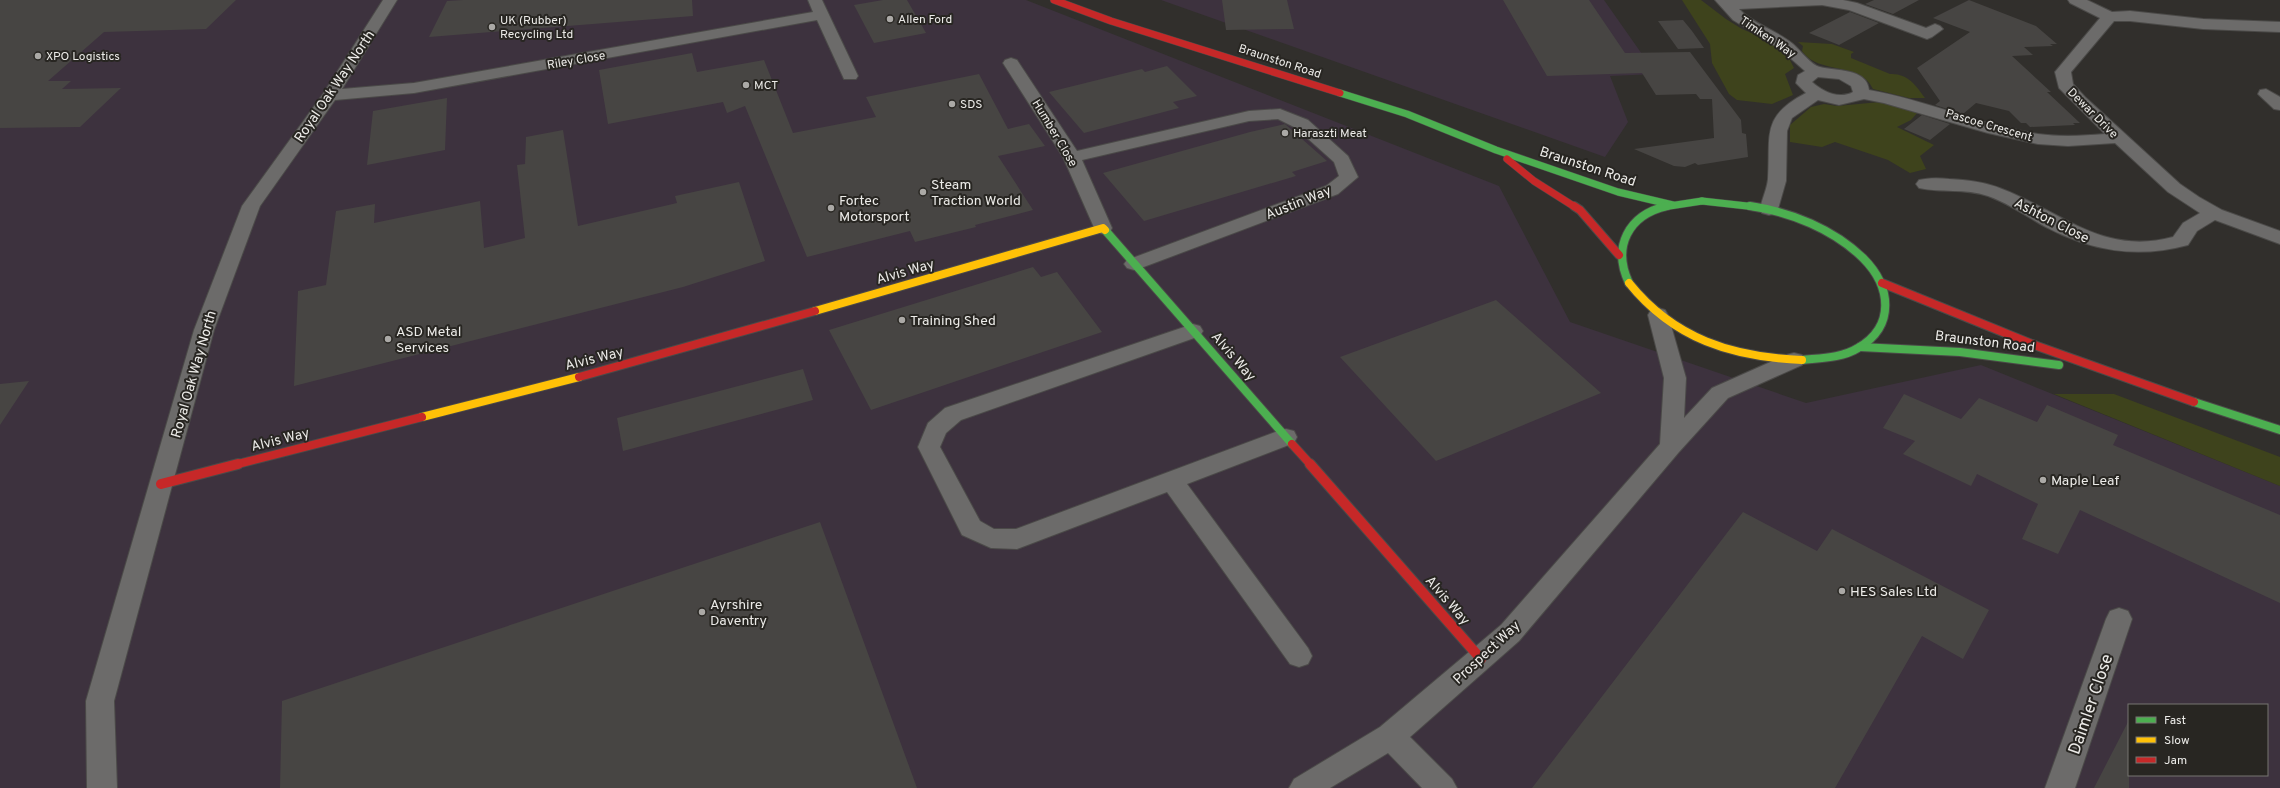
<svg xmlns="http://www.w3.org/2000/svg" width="2280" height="788" font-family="Overpass,sans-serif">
<rect width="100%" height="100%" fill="#312f2c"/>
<g fill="#3d323e" fill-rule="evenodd">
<path d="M0 0H1026L1499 186 1570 322 1806 403 1981 365 2280 486V788H0ZM2129 705H2267V775H2129Z"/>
<polygon points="1161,0 1604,0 1656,74 1610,76 1628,122 1605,157"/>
</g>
<g fill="#3e431c">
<polygon points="1682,0 1701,0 1726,19 1742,29 1759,36 1775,47 1789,58 1794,68 1785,74 1793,95 1772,104 1737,100 1729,94 1712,63 1710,44"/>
<path d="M1798 42 1832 44 1854 52 1851 54V58L1890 74C1907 73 1916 85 1925 98H1909L1873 89C1860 61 1818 75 1802 51L1803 46Z"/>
<polygon points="1880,102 1918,112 1911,120 1897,127 1934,145 1920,156 1926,169 1910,173 1888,160 1835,142 1822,147 1790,142 1790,125 1811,107 1824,104 1837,106"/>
<polygon points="2054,394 2114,394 2280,457 2280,486"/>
</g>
<g fill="#474543">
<polygon points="0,0 236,0 206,29 104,32 48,81 71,81 62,89 121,88 80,127 0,128"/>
<polygon points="463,0 692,0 693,16 429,37 447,1"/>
<polygon points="883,0 907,0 926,33 874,43 854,5"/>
<polygon points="1222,0 1287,0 1294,29 1226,30"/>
<polygon points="1503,0 1589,0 1625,53 1690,52 1741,120 1742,133 1746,134 1748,157 1698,165 1695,163 1685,167 1674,166 1634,149 1714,138 1712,99 1700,99 1696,94 1656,95 1642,73 1547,76"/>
<polygon points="1874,0 1919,0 1893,14 1865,4"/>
<polygon points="1969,0 2036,26 2057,44 2050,44 2053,46 2024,47 2033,55 2012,56 2051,92 2047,92 2080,123 2073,123 2075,125 2030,127 2026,123 2021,123 2009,111 1976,103 1963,114 1935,105 1940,101 1917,68 1970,32 1933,18"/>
<polygon points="1850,12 1879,23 1839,45 1809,33"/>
<polygon points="1683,20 1692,31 1704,48 1678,49 1658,21"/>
<polygon points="692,53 697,72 764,60 793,133 876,117 866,97 979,74 1008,129 1029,124 1045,146 998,156 1033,210 975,225 976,227 915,242 910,231 807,257 745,106 727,113 723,102 608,124 599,70"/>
<polygon points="1167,66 1197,96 1173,102 1179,108 1084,133 1049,92 1142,69 1145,72"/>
<polygon points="447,98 445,150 367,165 373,111"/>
<polygon points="1922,115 1950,124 1930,140 1904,129"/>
<polygon points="1285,124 1327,161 1292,172 1296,176 1144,221 1103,173 1250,132"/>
<polygon points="563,130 578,226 677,203 675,196 739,182 765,261 683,287 294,386 298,291 326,285 336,211 375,204 374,223 480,201 484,248 525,238 517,165 525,164 526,137"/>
<polygon points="1033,267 1041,277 1057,272 1102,332 871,410 829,330"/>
<polygon points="1496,300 1601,393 1436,461 1340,357"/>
<polygon points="803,369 813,400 623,451 617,418"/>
<polygon points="29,381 0,425 0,384"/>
<polygon points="1904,394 1961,419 1979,398 2037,422 2047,405 2118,435 2113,445 2280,515 2280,603 2080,510 2058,554 2022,539 2038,504 1977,474 1971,486 1903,454 1915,441 1883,428"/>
<polygon points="1743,512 1817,551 1832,529 1989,610 1963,659 1922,636 1835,788 1532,788"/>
<polygon points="820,522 917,788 280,788 282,701"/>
<polygon points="2129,720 2129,788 2094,788"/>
</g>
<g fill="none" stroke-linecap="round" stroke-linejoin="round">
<g stroke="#4b4a48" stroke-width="2">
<g id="street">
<polygon points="383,0 397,0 342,89 414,83 813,12 808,0 822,0 858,76 856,79 844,79 817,20 414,93 335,100 260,206 214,330 114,701 117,788 87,788 86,701 194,330 242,206 323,94"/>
<path d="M1715 0H1843L1857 3 1926 28 1935 24 1940 26 1943 29 1932 37 1927 39 1849 10 1822 5 1739 9C1753 24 1776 30 1793 44 1800 50 1811 65 1820 67 1835 71 1867 68 1869 90 1926 100 1980 125 2038 134 2060 137 2082 136 2105 134L2059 88 2055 72 2100 18 2070 3 2068 0H2087L2112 12 2130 11 2203 19 2280 22V32L2203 29 2130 21H2114L2071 72 2073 84 2085 97 2180 184 2199 197 2222 210 2280 231V244L2215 220 2197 231 2188 245C2136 259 2091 251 2044 226 2026 216 2008 203 1988 196 1965 188 1941 193 1919 188L1916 184 1919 180C1928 178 1939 178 1949 179 1967 180 1986 182 2002 189 2062 212 2103 256 2173 237L2183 223 2200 213 2168 192 2115 143 2068 146 2038 144 1988 133 1884 103 1864 99 1839 105 1818 100 1792 118 1787 131 1786 181 1778 209 1776 213 1769 215 1762 213 1760 209C1762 199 1767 189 1768 179 1771 135 1760 117 1806 93L1796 83 1798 75 1805 71 1780 49 1733 20ZM1818 77 1839 79 1851 86 1853 92C1839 100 1822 91 1812 82Z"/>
<polygon points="1011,58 1017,60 1077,151 1249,111 1280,109 1308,120 1348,156 1358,177 1338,194 1141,268 1134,270 1127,268 1124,264 1127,260 1326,186 1339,176 1334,162 1296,128 1278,119 1249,121 1082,160 1112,228 1110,232 1103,234 1096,232 1063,157 1003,63 1005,60"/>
<polygon points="2266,89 2280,97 2280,110 2274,109 2258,94 2260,90"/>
<polygon points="1658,308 1665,310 1668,315 1686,378 1684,418 1712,388 1786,355 1794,353 1802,355 1805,360 1802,365 1728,398 1679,452 1519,641 1410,737 1452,779 1457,788 1422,788 1388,753 1330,788 1289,788 1294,779 1380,727 1501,625 1660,444 1664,378 1648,315 1651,310"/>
<polygon points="1193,324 1200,326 1203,331 1200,336 961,420 946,433 940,447 980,521 994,529 1016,529 1278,431 1286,429 1294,431 1297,437 1294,443 1187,484 1308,648 1312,656 1308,664 1299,667 1290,664 1167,492 1017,549 991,548 962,535 918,447 928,423 945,408"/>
<polygon points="2119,608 2128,611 2132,619 2075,788 2045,788 2106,619 2110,611"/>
</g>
</g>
<g stroke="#4b4a48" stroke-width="8">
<g id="fast-far1">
<polyline points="1340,93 1407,114 1496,150 1618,192 1673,205"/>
<polyline points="1702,201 1756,207"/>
<polyline points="1663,207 1702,201"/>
</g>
</g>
<g stroke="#4b4a48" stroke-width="10">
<g id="fast">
<path d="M1750 206C1791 212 1833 229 1863 258 1891 286 1896 326 1858 348 1842 358 1821 358 1802 360"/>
<polyline points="1105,230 1292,444"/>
<path d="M1629 283C1612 247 1628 215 1667 206"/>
<polyline points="1860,347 1960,352 2059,365"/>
<polyline points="2194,402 2280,430"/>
</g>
</g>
<g stroke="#4b4a48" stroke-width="10">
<g id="slow">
<path d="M1629 283C1674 339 1732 357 1802 360"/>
<polyline points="815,311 1103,228 1105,230"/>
<polyline points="422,417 579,377"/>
</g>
</g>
<g stroke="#4b4a48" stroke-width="8">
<g id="jam-far2">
<polyline points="1054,0 1111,21 1340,93"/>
<polyline points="1507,159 1534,181 1575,207"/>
</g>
</g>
<g stroke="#4b4a48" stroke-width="10">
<g id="jam-far1">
<polyline points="1574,206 1580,210 1619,255"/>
<polyline points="1882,283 2037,346 2194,402"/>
<polyline points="579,377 815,311"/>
<polyline points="1292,444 1311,465"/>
<polyline points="234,465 422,417"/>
</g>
</g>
<g stroke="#4b4a48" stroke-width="12">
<g id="jam">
<polyline points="1310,464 1481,659"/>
<polyline points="161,484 238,464"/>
</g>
</g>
<use href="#street" fill="#6c6b6a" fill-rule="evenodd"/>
<use href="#fast-far1" stroke="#4caf50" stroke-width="7"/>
<use href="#fast" stroke="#4caf50" stroke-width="8"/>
<use href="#slow" stroke="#ffc107" stroke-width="8"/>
<use href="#jam-far2" stroke="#c62828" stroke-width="7"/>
<use href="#jam-far1" stroke="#c62828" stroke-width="8"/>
<use href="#jam" stroke="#c62828" stroke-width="10"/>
</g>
<g fill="#aba9a6" stroke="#282622" stroke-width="1.5">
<circle cx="890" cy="19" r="4"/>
<circle cx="492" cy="27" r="4"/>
<circle cx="38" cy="56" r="4"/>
<circle cx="746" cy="85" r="4"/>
<circle cx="952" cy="104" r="4"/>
<circle cx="1285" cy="133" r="4"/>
<circle cx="923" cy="192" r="4"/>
<circle cx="831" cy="208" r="4"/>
<circle cx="902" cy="320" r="4"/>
<circle cx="388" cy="339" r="4"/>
<circle cx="2043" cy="480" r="4"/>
<circle cx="1842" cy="591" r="4"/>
<circle cx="702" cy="612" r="4"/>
</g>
<g text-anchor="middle" stroke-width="4" stroke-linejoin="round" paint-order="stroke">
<g font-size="12" fill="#ecebe8" stroke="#282622" text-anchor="start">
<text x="898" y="23">Allen Ford</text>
<text x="500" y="24">UK (Rubber)<tspan x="500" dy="14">Recycling Ltd</tspan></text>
<text x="46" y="60">XPO Logistics</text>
<text x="754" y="89">MCT</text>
<text x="960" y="108">SDS</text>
<text x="1293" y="137">Haraszti Meat</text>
</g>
<g font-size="12" fill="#ecebe8" stroke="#282622">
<text transform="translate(1768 37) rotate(34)" y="4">Timken Way</text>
<text transform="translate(576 60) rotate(-10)" y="4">Riley Close</text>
<text transform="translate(1280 61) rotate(18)" y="4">Braunston Road</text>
<text transform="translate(2093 113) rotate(45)" y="4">Dewar Drive</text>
<text transform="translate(1989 125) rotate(16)" y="4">Pascoe Crescent</text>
<text transform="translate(1055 133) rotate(59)" y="4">Humber Close</text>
</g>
<g font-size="14" fill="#ecebe8" stroke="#282622">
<text transform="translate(334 86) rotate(-56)" y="5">Royal Oak Way North</text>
<text transform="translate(1588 166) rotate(18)" y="5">Braunston Road</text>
<text transform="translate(1298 202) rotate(-22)" y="5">Austin Way</text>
<text transform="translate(2052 220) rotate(27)" y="5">Ashton Close</text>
<text transform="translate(905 271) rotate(-16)" y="5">Alvis Way</text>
<text transform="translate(1985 341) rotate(7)" y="5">Braunston Road</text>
<text transform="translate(1234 356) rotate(49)" y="5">Alvis Way</text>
<text transform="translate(594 358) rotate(-14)" y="5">Alvis Way</text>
<text transform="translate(193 374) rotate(-74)" y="5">Royal Oak Way North</text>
<text transform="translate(280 439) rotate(-14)" y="5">Alvis Way</text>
<text transform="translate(1448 600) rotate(49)" y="5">Alvis Way</text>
<text transform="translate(1486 652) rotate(-43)" y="5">Prospect Way</text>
</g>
<g font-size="14" fill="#ecebe8" stroke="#282622" text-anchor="start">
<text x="931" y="189">Steam<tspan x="931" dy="16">Traction World</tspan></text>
<text x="839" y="205">Fortec<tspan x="839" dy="16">Motorsport</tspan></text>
<text x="910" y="325">Training Shed</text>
<text x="396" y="336">ASD Metal<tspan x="396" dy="16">Services</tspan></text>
<text x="2051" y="485">Maple Leaf</text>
<text x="1850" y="596">HES Sales Ltd</text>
<text x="710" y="609">Ayrshire<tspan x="710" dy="16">Daventry</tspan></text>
</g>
<g font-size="17" fill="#ecebe8" stroke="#282622">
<text transform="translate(2090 704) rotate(-71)" y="6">Daimler Close</text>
</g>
</g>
<rect x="2128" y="704" width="140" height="72" fill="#282622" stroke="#767571"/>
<rect x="2136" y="717" width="20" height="6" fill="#4caf50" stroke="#767571"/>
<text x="2164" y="724" font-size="12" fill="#ecebe8">Fast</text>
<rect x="2136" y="737" width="20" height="6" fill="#ffc107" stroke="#767571"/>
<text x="2164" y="744" font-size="12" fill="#ecebe8">Slow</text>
<rect x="2136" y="757" width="20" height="6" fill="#c62828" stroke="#767571"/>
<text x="2164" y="764" font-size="12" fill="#ecebe8">Jam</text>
</svg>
